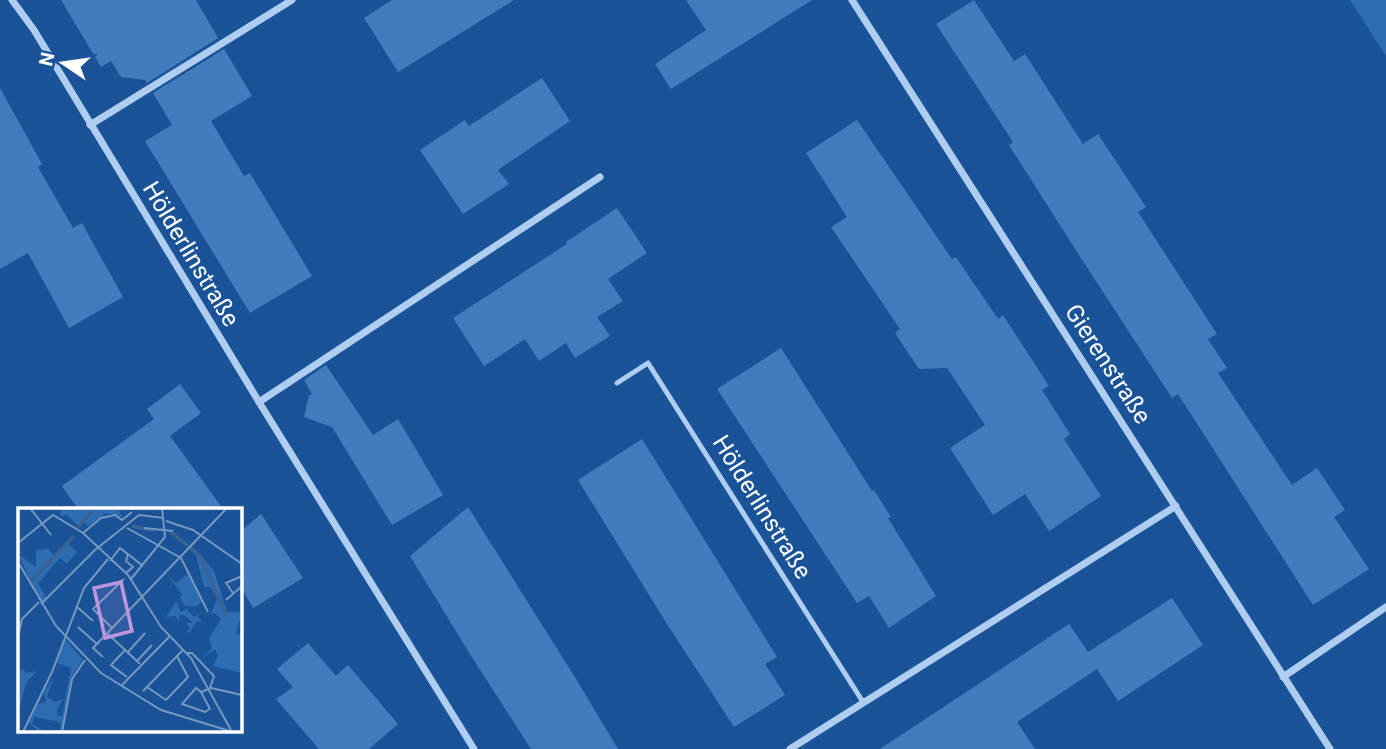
<svg xmlns="http://www.w3.org/2000/svg" width="1386" height="749" font-family="Roboto,sans-serif">
<rect width="100%" height="100%" fill="#1a5397"/>
<polygon fill="#2e6db4" points="1350,0 1386,0 1386,56"/>
<g fill="#437cbd">
<polygon points="61,0 196,0 218,38 147,83 145,80 121,77 111,61 101,67"/>
<polygon points="392,0 514,0 398,72 364,18"/>
<polygon points="686,0 812,0 671,89 655,64 706,30"/>
<polygon points="974,0 1014,61 1025,54 1083,144 1098,134 1146,207 1138,212 1217,334 1208,339 1227,368 1218,373 1292,485 1317,468 1345,510 1334,517 1369,569 1313,605 1178,394 1172,398 1077,252 1009,145 1013,142 936,24"/>
<polygon points="224,49 252,96 211,121 244,176 250,173 312,276 250,313 145,141 172,125 153,93"/>
<polygon points="542,78 570,121 498,170 509,184 463,214 420,150 465,120 469,126"/>
<polygon points="0,88 42,164 38,167 73,228 82,223 123,297 69,328 28,253 0,269"/>
<polygon points="857,120 952,259 956,257 998,319 1003,315 1049,386 1042,390 1070,434 1064,439 1101,496 1049,531 1025,494 993,515 950,448 985,425 947,368 919,369 895,333 900,329 831,227 847,217 806,153"/>
<polygon points="617,208 647,253 608,279 623,301 597,317 610,336 575,358 566,343 539,361 525,339 484,366 453,318 567,244 566,242"/>
<polygon points="781,348 872,491 874,490 891,517 888,518 936,596 889,628 869,596 857,603 717,389"/>
<polygon points="326,365 373,435 398,419 443,495 392,525 332,427 304,417 309,395 312,394 304,380"/>
<polygon points="180,384 201,413 170,436 223,509 78,509 62,486 154,419 147,409"/>
<polygon points="642,439 777,657 765,664 785,695 734,727 667,624 578,480"/>
<polygon points="468,507 578,682 618,749 531,749 468,651 410,556"/>
<polygon points="261,514 303,578 253,608 240,585 240,532"/>
<polygon points="1172,598 1203,645 1118,701 1097,669 1017,722 1035,749 880,749 1069,624 1088,652"/>
<polygon points="308,643 336,676 348,665 398,724 369,749 319,749 276,699 293,687 277,669"/>
</g>
<g fill="none" stroke-linecap="round" stroke-linejoin="round">
<polyline stroke="#aecdf0" stroke-width="5" points="617,383 648,363 863,702"/>
<g stroke="#aecdf0" stroke-width="7">
<polyline points="12,0 34,30 259,402 474,749"/>
<polyline points="852,0 1330,749"/>
<polyline points="90,125 292,0"/>
<polyline points="259,402 600,177"/>
<polyline points="1283,677 1386,607"/>
<polyline points="790,749 1176,506"/>
</g>
</g>
<g text-anchor="middle" stroke-width="5" stroke-linejoin="round" paint-order="stroke">
<g font-size="24" fill="#fff" stroke="#1a5397">
<text transform="translate(191 254) rotate(59)" y="8">Hölderlinstraße</text>
<text transform="translate(1108 364) rotate(57)" y="8">Gierenstraße</text>
<text transform="translate(762 507) rotate(58)" y="8">Hölderlinstraße</text>
</g>
</g>
<g transform="translate(18 508)">
<rect width="224" height="224" fill="#1a5397"/>
<path d="M54 0H99L105 9 88 5 70 18 65 13 62 20 49 7 42 8 43 2ZM48 34 59 44 49 56 42 50 20 75 28 90 23 95 0 46 18 59V43L29 40 37 48ZM176 40 196 63 209 104H224L218 125 224 127V165L195 158 200 148 197 141 185 150 194 140 191 130 203 111 196 105 193 107 199 90 192 79H186ZM149 66 158 75 170 66 185 93 178 99 167 98 163 91 160 94 164 87ZM158 93 163 104 168 101 176 109 183 105 180 109 184 114H178L172 124 167 125 172 120 168 115H175L166 107H161V115L158 108 148 109ZM47 131 65 152 53 169 43 224 42 214 16 209 14 216 27 224H22L11 215 20 196 28 194 26 184 35 171 29 189 37 194 45 191 39 202V208H44L53 160 39 155ZM6 161 7 165 19 163 8 175 0 207V163Z" fill="#2e6db4"/>
<path fill="none" stroke="#3a6393" stroke-width="3.5" d="M114 18 136 23M60 19 77 0M153 24 182 48 209 109M14 72 56 28"/>
<path fill="none" stroke="#7698c1" stroke-width="2" d="M12 0 33 27M121 7 146 10M148 13 175 22 224 56M109 20 163 50 190 104M126 20 155 23M65 25 83 10 97 7 104 12 114 4M0 35 35 7 65 25 110 67 143 119 173 150 213 222M92 53 102 40 125 58M0 54 38 118 83 165 143 202 215 224M108 65 115 59 108 53 110 46M113 71 147 29 144 0M215 85 208 75 224 68M208 92 224 78M23 96 77 42 121 7M58 98 75 113M60 119 79 136M94 120 75 101 106 71M89 125 122 156M0 129 4 111 21 94M107 142 93 157 109 169M110 144 127 125M169 145H174L196 168 192 180M85 149 75 140 209 0M119 153 134 137M104 177 151 129M129 179 148 192 170 169 159 148M125 183 165 142M183 184 192 201 187 204 164 196 178 180 183 184 193 180 224 187M5 224 34 164 66 80 90 51M44 224 54 171 67 152"/>
<path fill="#bd96df" fill-opacity="0.15" stroke="#bd96df" stroke-width="3.5" d="M103 74 114 123 87 130 76 80Z"/>
<rect width="224" height="224" fill="none" stroke="#fff" stroke-width="3.5"/>
</g>
<g transform="translate(63 63) rotate(283)" stroke="#1a5397" stroke-width="5" paint-order="stroke">
<path d="M0-5L12 26L0 18L-12 26Z" fill="#ffffff"/>
<text y="-10" font-size="19" font-weight="bold" text-anchor="middle" fill="#ffffff">N</text>
</g>
</svg>
